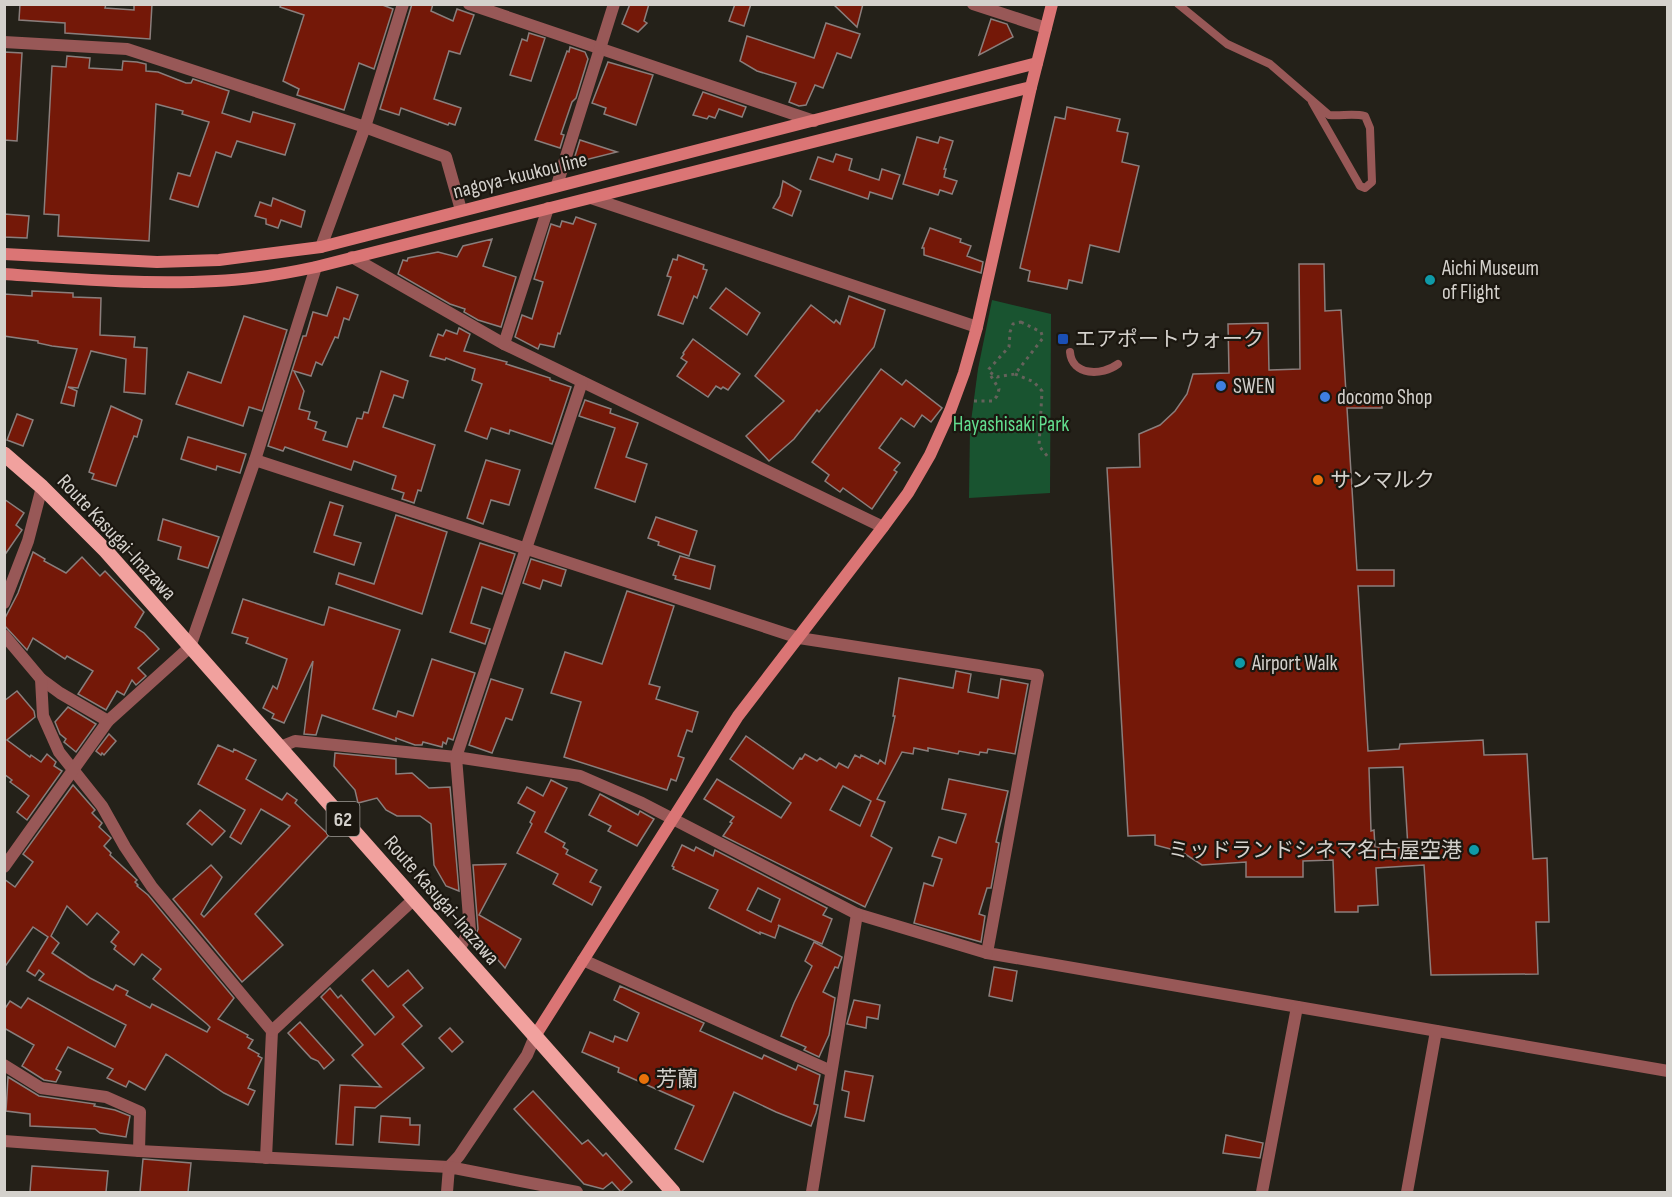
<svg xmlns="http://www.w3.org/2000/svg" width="1672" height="1197" font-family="'Sofia Sans Condensed','Noto Sans JP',sans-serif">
<rect width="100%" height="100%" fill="#242119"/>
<polygon fill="#195430" points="992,300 1051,314 1050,493 969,498 970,429 978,369"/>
<g fill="#741808" stroke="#8a7e7c" stroke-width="1.5" fill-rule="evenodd">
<polygon points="20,4 106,4 105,8 134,10 134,4 152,4 150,39 65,33 65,23 19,20"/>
<polygon points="281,4 380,4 393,9 374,69 359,63 344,110 297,95 299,89 283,81 304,15 280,7"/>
<polygon points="412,4 433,4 431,11 453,21 457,9 474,15 460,54 449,51 434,99 461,108 455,125 449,123 448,125 401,108 399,115 380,109"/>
<polygon points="630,4 649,4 644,21 647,23 638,32 622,24"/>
<polygon points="735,4 751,4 744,26 729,21"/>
<polygon points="833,4 863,4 857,27"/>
<polygon points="991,19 1007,24 1013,37 979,55"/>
<polygon points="826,23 860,34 851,58 837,53 823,88 815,85 806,105 799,106 789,102 796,83 757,71 740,61 747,36 814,58"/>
<polygon points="529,33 545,38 531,81 510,75 522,39 527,41"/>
<polygon points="570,47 585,52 588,59 576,98 572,102 561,134 564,135 560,148 535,140 567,51 569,52"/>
<polygon points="4,52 22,53 17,141 4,140"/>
<polygon points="67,56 90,58 89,68 122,70 123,61 137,62 146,64 146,71 158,72 186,83 191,83 193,79 229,91 222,113 250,122 253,112 295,124 285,155 237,141 231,157 216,152 198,207 170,199 178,173 190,176 209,122 182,114 183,111 156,104 149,241 58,236 59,215 44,214 52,66 66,67"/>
<polygon points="608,62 653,75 636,125 604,114 606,108 592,103"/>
<polygon points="703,92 746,107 742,117 719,109 715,118 709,116 707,119 693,115"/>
<polygon points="1067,107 1120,119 1117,131 1128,133 1122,162 1139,166 1119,252 1090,245 1082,283 1069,280 1067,289 1028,281 1030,271 1020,268 1055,117 1065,119"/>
<polygon points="917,137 938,143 940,137 953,141 944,169 946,169 944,177 957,181 952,194 940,190 938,195 903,184"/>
<polygon points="580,140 617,152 581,161 575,156"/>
<polygon points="836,154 852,159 849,170 879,180 882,169 900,175 892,199 870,192 868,199 810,179 818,157 833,162"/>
<polygon points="783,181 801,191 792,216 773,208 780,196"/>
<polygon points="273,198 305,211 301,227 281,220 278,228 266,224 266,219 255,216 260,202 271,206"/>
<polygon points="4,214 29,216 27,238 4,237"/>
<polygon points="576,217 596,224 560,334 558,333 554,347 540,344 538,349 515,337 522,315 532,319 543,282 534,279 551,224 560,227 562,221 573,224"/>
<polygon points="930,228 961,239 960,242 971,246 967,256 983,262 981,273 924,255 924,248 922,248"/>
<polygon points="492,239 483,266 516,277 501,327 478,320 464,312 465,309 450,304 398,274 403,260 407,261 408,258 438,252 457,257 463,246"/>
<polygon points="678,255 704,265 703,269 707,270 697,298 694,296 683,324 658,315 671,277 667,276 673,259 677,260"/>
<path d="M1299 264H1324L1325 311 1341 310 1346 393 1382 392V408H1347L1357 570H1394V586H1358L1368 751 1399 749 1400 744 1483 740 1484 755 1527 754 1533 859 1547 858 1549 922H1536L1538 974 1431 975 1424 865 1376 868 1378 905 1358 906V912H1335L1333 860 1303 861V877H1246V862L1202 865 1182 852 1155 845V835L1128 836 1107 468 1140 467 1139 434 1160 425 1175 411 1187 394 1193 374 1229 373 1228 324 1268 323 1269 370 1300 369ZM1403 767 1408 848 1375 847 1374 830 1371 831 1369 768Z"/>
<polygon points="337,287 358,295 349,320 344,318 338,338 335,337 322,365 316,362 311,376 294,371 304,391 299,409 310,412 308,419 317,422 315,428 326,432 323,440 347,447 357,418 362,419 364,412 368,413 381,371 408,381 403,398 394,395 383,427 435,445 421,491 418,490 414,503 402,499 404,493 392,489 396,476 354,461 351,470 285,447 283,451 268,446 303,336 306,336 313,312 327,316"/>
<polygon points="726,288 760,313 747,335 710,308"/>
<polygon points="32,291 73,293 73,297 101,298 100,335 135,337 134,347 147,348 145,394 124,392 126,359 91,351 78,388 68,387 77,391 74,406 61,403 77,349 52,346 38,343 38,341 4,336 4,294 32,296"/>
<polygon points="849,296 885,310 874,347 819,412 817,410 794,439 769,461 746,436 784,401 755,376 811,305 834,323 836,320 840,324"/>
<polygon points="244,316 287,330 262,411 249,407 243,426 176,404 188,372 221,383"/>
<polygon points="459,328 470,334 464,351 507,362 506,364 550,378 550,380 571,387 552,444 510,430 509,434 491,428 487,439 465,431 482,384 472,380 475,369 446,358 445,360 430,356 438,334 443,336 446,330 457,334"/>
<polygon points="693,339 740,374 728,390 723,387 721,389 716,386 708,397 677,376 687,362 681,358 684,354 683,353"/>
<polygon points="881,369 902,385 906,380 942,408 931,422 922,415 914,427 901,418 879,448 900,463 894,470 897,472 872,509 843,488 840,492 825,481 829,475 812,462"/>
<polygon points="585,400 611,409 610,413 638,423 626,457 647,464 635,502 595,488 615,428 579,416"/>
<polygon points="111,406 142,420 137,437 134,436 116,486 92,479 94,474 89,472"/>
<polygon points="17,414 33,420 23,446 7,440"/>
<polygon points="188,437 246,454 240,473 217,466 216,470 181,459"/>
<polygon points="486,460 520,470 509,505 491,500 483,524 467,518"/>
<polygon points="4,499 24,513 16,525 22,530 4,556"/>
<polygon points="330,502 343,506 334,535 361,543 354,565 314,552"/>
<polygon points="396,515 447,532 422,614 336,584 339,573 374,584"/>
<polygon points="656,517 697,531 689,556 658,545 659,542 648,538"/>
<polygon points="163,519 219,537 208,568 178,559 181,547 158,540"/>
<polygon points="480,543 515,554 502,594 482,587 471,623 490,629 485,644 450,632"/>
<polygon points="33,552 45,559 44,561 66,573 82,557 100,576 105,571 144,612 135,627 144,633 159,649 138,668 146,676 136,685 132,680 124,695 117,691 106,710 78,694 93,671 67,656 65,659 33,638 27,650 4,625 4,620 18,593"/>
<polygon points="680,556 715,566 710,589 675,579 676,576 673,575"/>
<polygon points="531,559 566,570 561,586 543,580 540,589 523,583"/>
<polygon points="627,591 674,606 649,684 660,687 656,699 698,712 692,732 687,730 678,756 684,758 676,781 671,779 667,790 564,757 581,702 551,693 565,652 602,664"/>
<polygon points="243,599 322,625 324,625 329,607 400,630 373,709 396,717 398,711 413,716 432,659 475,673 453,740 448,738 446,744 443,742 442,747 423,742 422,745 415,745 396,738 396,741 322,715 316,735 304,734 313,661 284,723 272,718 274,714 263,708 273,686 277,689 287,659 246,643 248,638 232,633"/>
<path d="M956 671 971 674 968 692 998 698 1001 679 1028 684 1015 754 988 749 987 753 980 752 979 755 959 751 958 754 928 748V751L914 748 913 754 902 752 877 799 885 802 871 836 892 848 865 907 723 836 732 823 730 822 734 817 704 799 717 779 781 818 791 803 730 759 746 736 793 769 800 758 802 759 805 754 817 761 820 758 836 768 839 763 848 768 855 755 860 758 861 755 878 764 880 760 885 764 895 716H893L899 678 953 688ZM843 786 871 801 860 826 830 810Z"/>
<polygon points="491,679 523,689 512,720 506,718 492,753 469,745"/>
<polygon points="17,691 34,711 35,717 7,740 30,757 31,755 41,762 47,754 56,762 54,766 62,771 27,820 17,812 29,796 10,782 12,780 4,774 4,701"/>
<polygon points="68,707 96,724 76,752 64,742 66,739 60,734 55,722"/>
<polygon points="109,734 116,741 104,755 102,753 101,755 96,751"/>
<polygon points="218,745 233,752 234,749 256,760 246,779 282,800 287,793 297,800 295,803 329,835 255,914 283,945 242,982 173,899 211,865 222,877 201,914 204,917 290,826 261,809 241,844 230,837 245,810 198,784"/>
<polygon points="335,753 396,759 396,774 412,773 429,788 450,787 459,891 446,886 434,865 431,824 420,816 397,816 386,810 377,798 358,803 355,790 334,766"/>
<polygon points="949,779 1008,791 996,842 999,843 991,888 987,888 979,914 985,916 981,942 914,923 924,883 933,886 942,859 932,856 939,837 956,843 966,814 942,809"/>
<polygon points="551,780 567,788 545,832 565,843 563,847 568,850 566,854 597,870 590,882 601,887 592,905 553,884 558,874 517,853 532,824 530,822 535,812 518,803 527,787 543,796"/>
<path d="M73 785 95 810 92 813 102 823 99 827 111 838 104 846 111 853 110 855 137 880 135 882 138 885 137 886 148 895 234 998 218 1019 248 1035 247 1037 253 1040 248 1048 259 1054 258 1056 262 1058 248 1088 255 1091 248 1105 224 1093 166 1054 145 1090 129 1081 126 1087 107 1078 113 1069 68 1047 56 1069 61 1072 56 1082 44 1080 22 1066 34 1045 4 1028V1010L10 1001 21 1008 28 998 115 1047 126 1025 39 980 44 974 39 970 35 976 27 971 48 937 33 927 4 968V879L15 887 33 862 23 854ZM67 906 87 925 97 913 119 932 111 942 116 946 114 949 134 965 142 954 161 969 153 979 207 1024 210 1027 207 1032 152 1004 150 1008 126 995 128 991 116 985 113 990 90 978 52 953 59 943 51 936Z"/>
<polygon points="600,794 638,815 640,811 654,819 637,846 608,831 611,826 589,815"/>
<polygon points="200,810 225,831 212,845 187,824"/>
<path d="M682 845 694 851 696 847 713 856 715 850 827 908 823 915 832 919 822 944 778 925 779 926 775 938 760 932V934L709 908 718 890 673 869 674 867 672 866ZM758 888 780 899 771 922 747 910Z"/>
<polygon points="506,864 479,915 521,939 505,968 476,935 478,929 473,865"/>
<polygon points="814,942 842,957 838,968 835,967 823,992 835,998 829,1035 819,1057 804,1050 806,1047 781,1036 794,1003 812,966 805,961"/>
<polygon points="994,967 1017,971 1012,1001 989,996"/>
<polygon points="373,970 388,987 408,970 423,988 403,1005 422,1026 402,1044 424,1068 375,1108 355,1107 353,1145 336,1144 340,1085 381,1087 352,1055 363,1045 321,997 330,988 338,998 341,995 375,1035 394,1017 362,980"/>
<polygon points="620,986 704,1023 700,1031 762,1059 764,1055 796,1070 798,1065 820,1075 814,1104 818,1105 816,1113 811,1126 776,1112 734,1092 703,1162 675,1149 694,1106 618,1072 619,1068 582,1052 590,1032 613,1042 615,1036 627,1041 639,1013 614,1000"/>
<polygon points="854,1000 880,1005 878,1019 867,1017 866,1028 847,1024"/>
<polygon points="300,1022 334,1060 324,1069 318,1061 311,1058 288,1033"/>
<polygon points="450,1028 463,1042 452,1052 439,1038"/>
<polygon points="845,1071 873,1076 864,1121 845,1117 849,1092 842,1090"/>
<polygon points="8,1077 39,1096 95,1104 94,1106 115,1110 130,1116 126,1137 100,1133 95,1129 30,1126 30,1114 6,1111"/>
<polygon points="533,1091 582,1144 588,1140 603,1156 606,1153 632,1182 621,1192 612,1182 603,1189 584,1184 514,1109"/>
<polygon points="381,1116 410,1118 410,1125 420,1125 419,1145 379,1142"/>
<polygon points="1226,1135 1263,1143 1260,1158 1223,1153"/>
<polygon points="143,1159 191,1163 188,1192 140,1192"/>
<polygon points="32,1166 108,1171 106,1192 30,1192"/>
</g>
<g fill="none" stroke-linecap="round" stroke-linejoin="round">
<g stroke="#65625b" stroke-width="3" stroke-dasharray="3 4.5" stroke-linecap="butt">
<polygon points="1021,322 1041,332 1043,338 1015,374 997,377 988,371 989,369 1009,347 1010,332 1013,324"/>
<polyline points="1015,374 1034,382 1042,391 1039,446 1048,457"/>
<polyline points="974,401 993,401 997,396 999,389 989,373"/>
</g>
<g stroke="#985857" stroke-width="8">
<path d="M1178 4 1227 44 1270 64 1329 115C1342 116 1354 113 1365 116L1370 128 1372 182 1365 188 1360 186 1312 102"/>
<path d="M1070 352C1072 376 1102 376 1118 364"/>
</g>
<g stroke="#985857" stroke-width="12">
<polyline points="469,4 814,121"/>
<polyline points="973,4 1046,28"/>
<polyline points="4,42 127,49 365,127 446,157 461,210"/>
<polyline points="557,185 614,4"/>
<polyline points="591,198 977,327"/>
<polyline points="321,247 365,127 403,4"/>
<polyline points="352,257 504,344 883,527"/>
<polyline points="504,344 548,208"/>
<polyline points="255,460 799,638 1038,675 987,953 1668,1071"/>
<polyline points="4,603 28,541 42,487"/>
<polyline points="4,635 41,679 60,693 108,721 190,647 255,460 316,267"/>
<polyline points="41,679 43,716 59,752 102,806 125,847 152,887 272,1031 266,1158"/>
<polyline points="280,747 295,741 456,757 580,776 642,803 857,914 987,953"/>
<polyline points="4,867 108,721"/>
<polyline points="458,951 470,930 456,757 582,382"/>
<polyline points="583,960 831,1071"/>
<polyline points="272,1031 413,900"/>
<polyline points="4,1065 41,1088 106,1097 140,1112 139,1151"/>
<polyline points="4,1141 139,1151 449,1167 459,1156 527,1055 535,1036"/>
<polyline points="447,1192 449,1167 577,1192"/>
<polyline points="812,1192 857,914"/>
<polyline points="1262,1192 1297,1007"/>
<polyline points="1407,1192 1436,1031"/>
</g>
<g stroke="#db7575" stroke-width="12">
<polyline points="4,254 157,262 219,260 321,247 1037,63"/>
<path d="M4 274C75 279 146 285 216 281 250 280 283 274 316 267L1031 87"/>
<polyline points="535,1036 738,716 883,527 908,493 930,455 950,411 964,373 977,327 1031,87 1052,4"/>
</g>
<polyline stroke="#f1a19e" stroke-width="15" points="4,454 42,487 106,551 673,1192"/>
</g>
<g fill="#0f9aa8" stroke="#1b1710" stroke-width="2">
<circle cx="1430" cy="280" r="6"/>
<circle cx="1240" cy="663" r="6"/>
<circle cx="1474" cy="850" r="6"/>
</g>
<rect fill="#1a4fb4" stroke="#1b1710" stroke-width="2" x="1057" y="333" width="12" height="12" rx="3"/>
<g fill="#3f7fe0" stroke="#1b1710" stroke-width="2">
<circle cx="1221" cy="386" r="6"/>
<circle cx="1325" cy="397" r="6"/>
</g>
<g fill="#e8710a" stroke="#1b1710" stroke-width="2">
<circle cx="1318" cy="480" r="6"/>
<circle cx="644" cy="1079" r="6"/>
</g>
<g text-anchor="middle" stroke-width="4.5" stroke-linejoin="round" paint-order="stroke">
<rect fill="#1b1710" stroke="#9c9994" stroke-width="1.5" x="326.5" y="802" width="33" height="34" rx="4.5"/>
<g font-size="20" font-weight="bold" fill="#d4d1cc">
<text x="343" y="826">62</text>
</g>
<g font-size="21" fill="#d4d1cc" stroke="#1b1710">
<text transform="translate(520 175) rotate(-14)" y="7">nagoya-kuukou line</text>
<text transform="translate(117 537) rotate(47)" y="7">Route Kasugai-Inazawa</text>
<text transform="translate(442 900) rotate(49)" y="7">Route Kasugai-Inazawa</text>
</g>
<g font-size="21" fill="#d4d1cc" stroke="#1b1710" text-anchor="start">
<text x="1442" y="275">Aichi Museum<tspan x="1442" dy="24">of Flight</tspan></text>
<text x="1075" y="346">エアポートウォーク</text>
<text x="1233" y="393">SWEN</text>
<text x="1337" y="404">docomo Shop</text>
<text x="1330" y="487">サンマルク</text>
<text x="1252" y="670">Airport Walk</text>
<text x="1462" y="857" text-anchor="end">ミッドランドシネマ名古屋空港</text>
<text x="656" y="1086">芳蘭</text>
</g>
<g font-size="21" fill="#62de8f" stroke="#1b1710">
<text x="1011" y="431">Hayashisaki Park</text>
</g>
</g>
<rect width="1672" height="1197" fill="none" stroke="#d4d1cc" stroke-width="12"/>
</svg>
